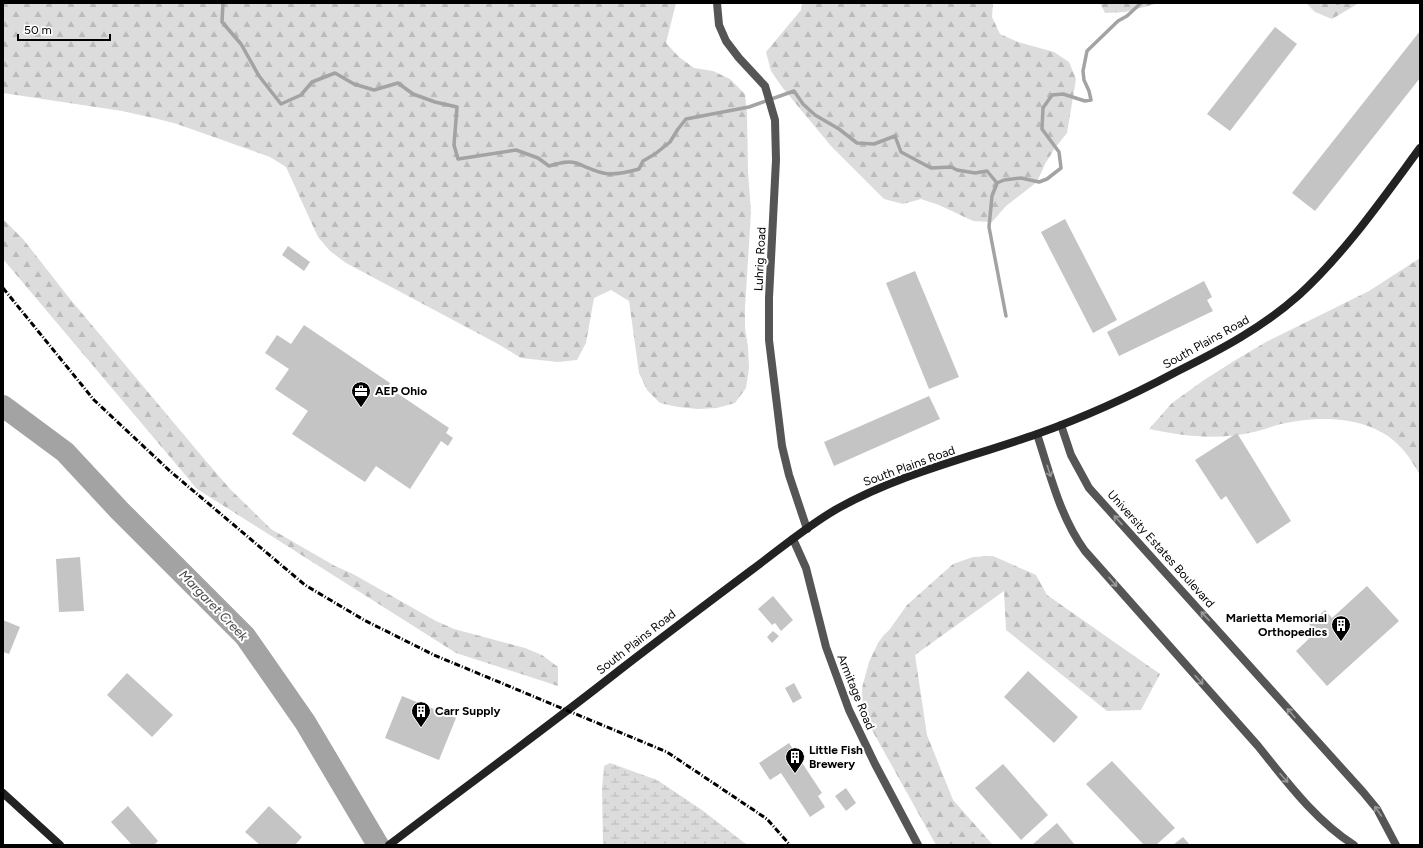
<svg xmlns="http://www.w3.org/2000/svg" width="1423" height="848" font-family="Figtree,sans-serif">
<defs>
<pattern id="forest-firs" width="22" height="20" patternUnits="userSpaceOnUse"><rect width="22" height="20" fill="#dcdcdc"/><path d="M5 1l3.5 6h-7zM16 11l3.5 6h-7z" fill="#bbb"/></pattern>
<pattern id="wetland-marsh" width="20" height="14" patternUnits="userSpaceOnUse"><rect width="20" height="14" fill="#dcdcdc"/><path d="M1 5h8M5 5V1M11 12h8M15 12V8" fill="none" stroke="#bbb"/></pattern>
</defs>
<rect width="100%" height="100%" fill="#fff"/>
<g fill="url(#forest-firs)">
<polygon points="3,3 676,3 666,43 679,57 694,68 713,71 730,79 745,94 747,114 748,172 751,212 745,308 745,328 748,347 749,368 746,388 735,403 717,408 698,409 678,407 660,403 647,390 639,373 629,301 611,290 594,298 586,343 577,360 558,362 521,358 498,344 363,272 346,263 330,251 318,237 286,167 270,157 177,124 158,119 122,111 3,93"/>
<polygon points="802,3 993,3 992,17 1000,34 1018,42 1054,52 1069,62 1076,79 1067,133 1055,148 1045,164 1037,182 1006,206 992,222 973,221 939,205 921,199 903,204 884,199 831,146 782,87 771,71 766,52 801,10"/>
<polygon points="1100,3 1159,3 1125,12 1105,13"/>
<polygon points="1306,3 1359,3 1332,19 1315,12"/>
<polygon points="3,219 23,239 70,299 205,460 230,489 271,529 335,566 353,574 436,621 454,629 525,648 542,655 558,667 558,686 456,653 197,489 3,259"/>
<path d="M1420 258V475C1415 467 1411 459 1405 452 1375 415 1323 415 1281 424 1270 427 1260 431 1249 433 1215 440 1182 436 1149 429L1172 403 1204 380 1234 361 1266 342 1369 291Z"/>
<polygon points="993,556 1036,575 1047,595 1160,674 1141,710 1107,711 1006,630 1004,591 915,655 927,735 953,800 993,845 936,845 867,721 863,711 862,688 869,662 878,643 883,636 890,629 907,605 953,564 973,557"/>
</g>
<polygon fill="url(#wetland-marsh)" points="610,763 657,780 702,810 747,845 603,845 602,789 604,766"/>
<g fill="none" stroke-linecap="round" stroke-linejoin="round">
<g stroke="#a3a3a3" stroke-width="3.5">
<path d="M223 3 222 22 241 44 259 76 281 104 301 95 312 82 335 73 354 84 374 90 398 83 413 94 435 102 457 107 454 145 458 159 516 150 538 158 549 166C557 164 567 160 576 163 587 167 597 173 609 174 619 174 629 172 639 169L643 161 655 154 670 142 678 129 686 119 749 107 794 91 803 104 815 115 839 129 857 143 874 144 895 136 901 152 931 168 951 167 957 170 975 173 987 171 997 183 1004 180 1021 178 1039 182 1047 179 1061 168 1059 152 1042 129 1043 108 1052 95 1063 94 1085 101 1091 100 1089 91 1084 80 1083 71 1087 51 1118 21 1127 16 1141 3"/>
<polyline points="1337,3 1338,3"/>
<polyline points="997,183 992,196 989,227 1006,316"/>
</g>
<polyline stroke="#a3a3a3" stroke-width="22" points="3,406 65,452 119,510 245,636 305,722 378,845"/>
</g>
<g fill="#c4c4c4">
<polygon points="1275,27 1297,44 1230,131 1207,114"/>
<polygon points="1420,31 1420,78 1315,211 1292,193"/>
<polygon points="1065,219 1117,320 1093,333 1041,232"/>
<polygon points="288,246 310,262 304,271 282,255"/>
<polygon points="915,271 959,377 929,389 886,283"/>
<polygon points="1204,281 1212,297 1207,300 1213,311 1119,356 1107,332"/>
<polygon points="304,325 390,383 388,387 449,428 446,433 453,438 448,446 441,441 410,489 376,466 365,482 292,434 308,411 275,389 289,369 265,353 277,335 291,344"/>
<polygon points="929,396 940,419 834,466 824,442"/>
<polygon points="1237,433 1291,521 1257,544 1226,496 1221,500 1195,460"/>
<polygon points="80,557 84,611 59,612 56,559"/>
<polygon points="1367,586 1399,621 1327,686 1296,651 1316,632 1309,624 1325,610 1332,618"/>
<polygon points="773,596 793,620 781,631 775,623 772,625 758,609"/>
<polygon points="3,620 20,627 9,654 3,652"/>
<polygon points="773,631 779,636 772,643 767,637"/>
<polygon points="1028,671 1078,717 1054,743 1004,697"/>
<polygon points="127,673 173,715 152,737 107,695"/>
<polygon points="794,683 802,698 793,703 785,688"/>
<polygon points="402,696 456,718 439,760 385,738"/>
<polygon points="789,743 822,793 818,796 825,807 810,817 781,773 770,780 759,763"/>
<polygon points="1112,761 1175,828 1156,845 1144,845 1086,784"/>
<polygon points="1003,764 1048,815 1021,840 975,788"/>
<polygon points="846,788 856,803 846,811 835,796"/>
<polygon points="128,806 158,841 154,845 132,845 111,822"/>
<polygon points="269,806 302,837 295,845 260,845 245,832"/>
<polygon points="1057,823 1075,845 1032,845"/>
<polygon points="1183,837 1190,845 1173,845"/>
</g>
<g fill="none" stroke-linecap="round" stroke-linejoin="round">
<g stroke="#555" stroke-width="8">
<polyline points="717,3 719,25 726,41 739,58 765,86 775,120 776,160 769,298 769,340 782,446 789,475 807,529"/>
<polyline points="1061,425 1071,455 1089,488 1363,792 1377,809 1396,845"/>
<path d="M1037 434C1050 474 1060 517 1085 551L1258 746C1287 782 1315 820 1354 845"/>
<polyline points="793,539 806,568 826,647 849,710 875,764 918,845"/>
</g>
<g stroke="#222" stroke-width="8">
<polyline points="3,793 60,845"/>
<path d="M389 845C466 786 545 729 621 669 665 635 709 602 753 569 780 549 806 527 835 510 898 474 969 458 1037 434 1085 417 1131 396 1176 372 1220 350 1262 328 1299 295 1345 253 1383 198 1420 148"/>
</g>
<polyline stroke="#000" stroke-width="3" stroke-dasharray="6 2 1 2" stroke-linecap="butt" points="3,288 94,400 171,472 305,585 364,620 434,655 667,752 767,819 790,845"/>
</g>
<defs><path id="oneway-shaft" d="M-6 0H5M1.5-3L5.5 0L1.5 3" fill="none" stroke-width="1.6" stroke-linecap="round" stroke-linejoin="round"/></defs>
<g stroke="#999">
<use href="#oneway-shaft" transform="translate(1049 471) rotate(72)"/>
<use href="#oneway-shaft" transform="translate(1118 520) rotate(-132)"/>
<use href="#oneway-shaft" transform="translate(1113 582) rotate(49)"/>
<use href="#oneway-shaft" transform="translate(1205 616) rotate(-133)"/>
<use href="#oneway-shaft" transform="translate(1199 680) rotate(48)"/>
<use href="#oneway-shaft" transform="translate(1291 713) rotate(-131)"/>
<use href="#oneway-shaft" transform="translate(1284 778) rotate(48)"/>
<use href="#oneway-shaft" transform="translate(1378 811) rotate(-124)"/>
</g>
<defs>
<g id="office-pin" transform="scale(1)"><path d="M0 17L-7.5 6A9.5 9.5 0 1 1 7.5 6Z" fill="#000" stroke="#fff"/><path d="M-6-3h4V-5.5h4V-3h4V5H-6ZM-1-4.5V-3h2v-1.5ZM-6 0V1H6V0Z" fill="#fff"/></g>
<g id="building-pin" transform="scale(1)"><path d="M0 17L-7.5 6A9.5 9.5 0 1 1 7.5 6Z" fill="#000" stroke="#fff"/><path d="M-4-6H4V6H1V3H-1V6H-4ZM-2.5-4.3h1.7v1.8h-1.7ZM.8-4.3h1.7v1.8H.8ZM-2.5-1h1.7V.8h-1.7ZM.8-1h1.7V.8H.8Z" fill="#fff"/></g>
</defs>
<g fill-rule="evenodd">
<use href="#office-pin" x="361" y="391"/>
<use href="#building-pin" x="1341" y="625"/>
<use href="#building-pin" x="421" y="711"/>
<use href="#building-pin" x="795" y="757"/>
</g>
<g text-anchor="middle" stroke-width="4" stroke-linejoin="round" paint-order="stroke">
<g font-size="12" fill="#000" stroke="#fff">
<text transform="translate(760 259) rotate(-87)" y="4">Luhrig Road</text>
<text transform="translate(1206 342) rotate(-29)" y="4">South Plains Road</text>
<text transform="translate(909 466) rotate(-20)" y="4">South Plains Road</text>
<text transform="translate(1161 549) rotate(48)" y="4">University Estates Boulevard</text>
<text transform="translate(636 642) rotate(-38)" y="4">South Plains Road</text>
<text transform="translate(856 692) rotate(68)" y="4">Armitage Road</text>
</g>
<g font-size="12" font-weight="bold" fill="#000" stroke="#fff" text-anchor="start">
<text x="375" y="395">AEP Ohio</text>
<text x="1327" y="622" text-anchor="end">Marietta Memorial<tspan x="1327" dy="14">Orthopedics</tspan></text>
<text x="435" y="715">Carr Supply</text>
<text x="809" y="754">Little Fish<tspan x="809" dy="14">Brewery</tspan></text>
</g>
<g font-size="13" font-style="italic" fill="#444" stroke="#fff">
<text transform="translate(214 605) rotate(46)" y="5">Margaret Creek</text>
</g>
</g>
<rect width="1423" height="848" fill="none" stroke="#000000" stroke-width="8"/>
<path d="M18 34v6h92v-6" fill="none" stroke="#000000" stroke-width="2"/>
<text x="24" y="34" font-size="12" fill="#000000" stroke="#ffffff" stroke-width="3" paint-order="stroke">50 m</text>
</svg>
